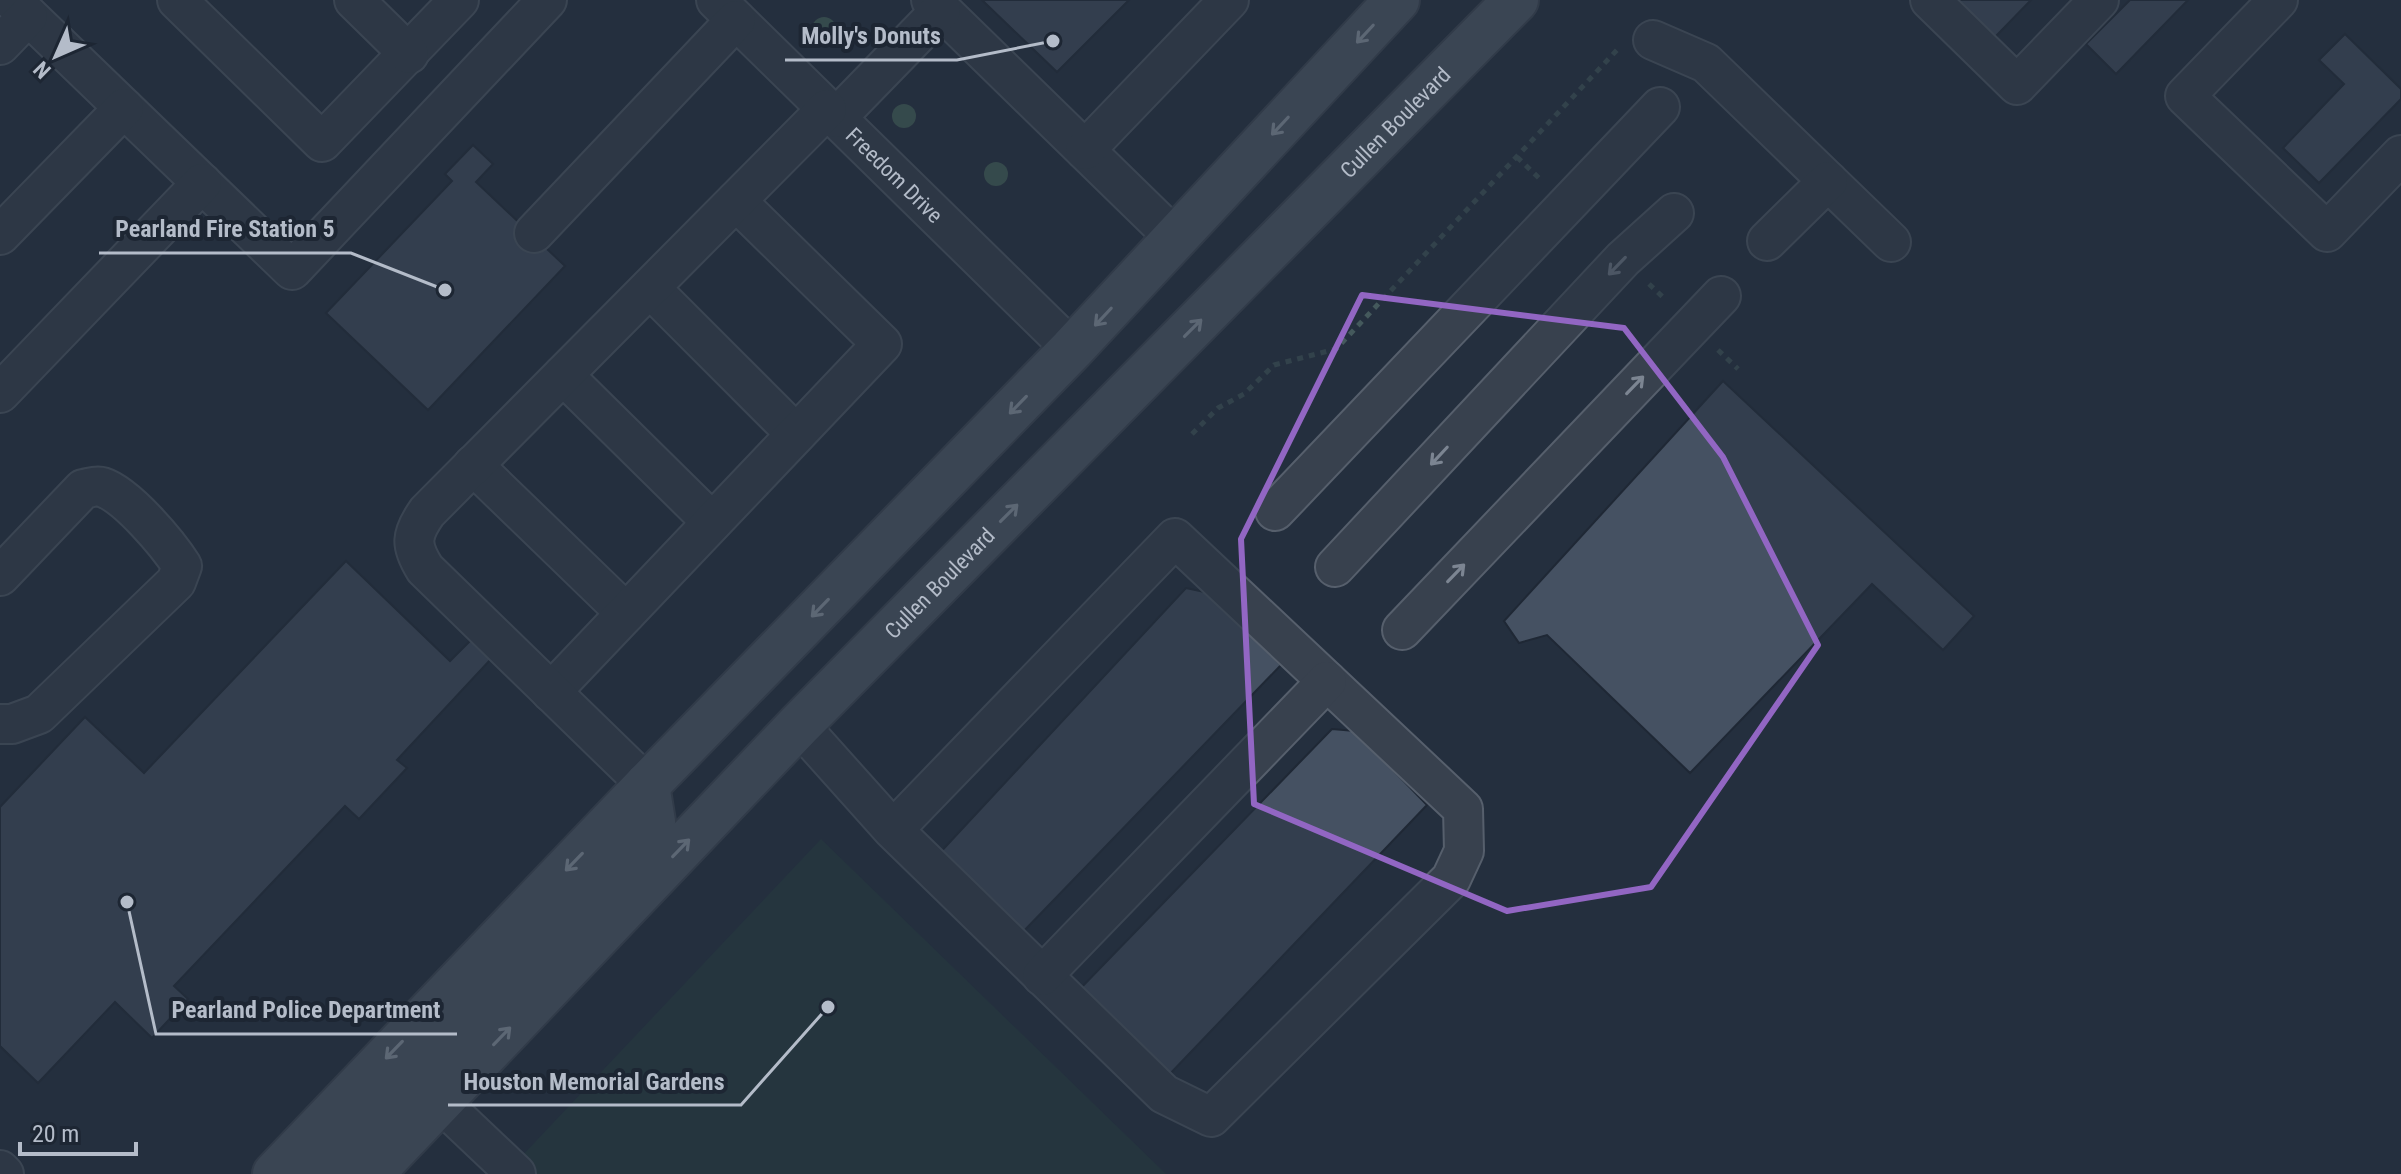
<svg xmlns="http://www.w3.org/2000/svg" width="2401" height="1174" font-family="'Roboto Condensed',sans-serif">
<rect width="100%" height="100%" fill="#242f3e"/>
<polygon fill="#263c3f" points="821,839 1166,1174 505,1174"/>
<g fill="#455162" stroke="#1f2835" stroke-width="2">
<polygon points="982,0 1129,0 1057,72"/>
<polygon points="1957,0 2031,0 1995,37"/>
<polygon points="2130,0 2188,0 2116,74 2086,44"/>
<polygon points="2345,34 2401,89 2401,99 2319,183 2283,148 2344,84 2319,60"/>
<polygon points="473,145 493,164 476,182 565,266 428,410 326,313 452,181 445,174"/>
<polygon points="1723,381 1974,616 1943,650 1872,584 1690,773 1547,635 1519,643 1504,621"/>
<polygon points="346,561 450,661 471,640 491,659 397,760 407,768 359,819 345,806 174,986 188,999 152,1038 115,1002 38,1083 0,1046 0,807 85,717 144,773"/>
<polygon points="1186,588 1209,593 1281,665 1018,937 936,857"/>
<polygon points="1332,729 1355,731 1427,805 1166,1078 1078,991"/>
</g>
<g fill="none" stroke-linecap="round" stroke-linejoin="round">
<g stroke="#565f6c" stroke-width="42">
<g id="minor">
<polyline points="12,0 292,270 547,0"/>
<polyline points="177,0 322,142 459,0"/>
<polyline points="354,0 409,54"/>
<path id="s1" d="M716 0 1072 349"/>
<polyline points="931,0 1175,238"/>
<polyline points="1930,0 2017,85 2099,0"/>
<polyline points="2278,0 2185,96 2327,232 2401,155"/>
<polyline points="1653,40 1706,63 1891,242"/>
<polyline points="0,45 28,16"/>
<polyline points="836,118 941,10"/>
<polyline points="1085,150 1229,0"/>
<polyline points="534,233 736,20"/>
<polyline points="0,235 124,108"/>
<polyline points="1767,241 1828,181"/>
<polyline points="650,288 796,434"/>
<polyline points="563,375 712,522"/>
<polyline points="0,393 202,183"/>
<polyline points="473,465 626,613"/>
<polyline points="1275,511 1660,107"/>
<polyline points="1335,567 1623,259 1674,213"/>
<path d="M0 576 83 489C90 488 96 485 102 487 127 495 168 544 182 566L176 582 39 714 12 724H0"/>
<polyline points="1402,630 1721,296"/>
<polyline points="551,692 882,344 736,201"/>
<polyline points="799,725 893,830 1175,538 1463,809 1464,851 1451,879 1211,1117 1164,1094 893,830"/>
<path d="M647 785 425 569C410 545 411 535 427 512L827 109"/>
<polyline points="1042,976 1327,681"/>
<polyline points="440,1102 516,1174"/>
<polyline points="0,1170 4,1174"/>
</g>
</g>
<g stroke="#414a57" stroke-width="48">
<g id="major">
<polyline points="275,1174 647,785 1072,349 1397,0"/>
<polyline points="326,1174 642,839 653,822 647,785"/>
<path id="s2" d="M371 1174 799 725 1516 0"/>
</g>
</g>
<g stroke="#44595c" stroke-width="5" stroke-dasharray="6 6" stroke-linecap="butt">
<polyline points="1517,157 1541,180"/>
<polyline points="1649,284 1665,299"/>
<polyline points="1718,350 1738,369"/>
<polyline points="1192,434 1218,408 1244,394 1274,365 1336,349 1617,50"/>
</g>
<use href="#minor" stroke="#38414e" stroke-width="38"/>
<use href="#major" stroke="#56606e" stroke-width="44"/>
</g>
<g fill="#4b6a5d">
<circle cx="824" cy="29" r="12"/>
<circle cx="904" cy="116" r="12"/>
<circle cx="996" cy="174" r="12"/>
</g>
<defs><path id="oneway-shaft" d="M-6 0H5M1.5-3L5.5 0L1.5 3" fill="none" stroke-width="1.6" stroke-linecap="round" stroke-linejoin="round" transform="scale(2)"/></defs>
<g stroke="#a1aab7">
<use href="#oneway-shaft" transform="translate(1365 34) rotate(133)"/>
<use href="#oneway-shaft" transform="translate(1280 126) rotate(133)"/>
<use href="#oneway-shaft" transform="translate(1103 317) rotate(133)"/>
<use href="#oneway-shaft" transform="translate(1193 328) rotate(-45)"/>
<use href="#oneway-shaft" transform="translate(1018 405) rotate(134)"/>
<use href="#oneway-shaft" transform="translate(1009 513) rotate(-45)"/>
<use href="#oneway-shaft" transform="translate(820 608) rotate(134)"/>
<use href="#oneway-shaft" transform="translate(681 848) rotate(-46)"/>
<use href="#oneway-shaft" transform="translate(574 862) rotate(134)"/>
<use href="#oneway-shaft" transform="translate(502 1036) rotate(-46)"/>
<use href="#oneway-shaft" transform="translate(394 1050) rotate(134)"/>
</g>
<g stroke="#7c8592">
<use href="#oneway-shaft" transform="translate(1617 266) rotate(134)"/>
<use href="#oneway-shaft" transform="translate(1635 385) rotate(-46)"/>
<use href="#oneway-shaft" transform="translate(1439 456) rotate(133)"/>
<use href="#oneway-shaft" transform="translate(1456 573) rotate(-46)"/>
</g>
<path d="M0 0H2401V1174H0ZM1362 295 1624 328 1723 457 1818 645 1651 887 1507 911 1254 804 1241 539Z" fill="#242f3e" fill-opacity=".55" fill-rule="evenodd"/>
<path fill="none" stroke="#9266c3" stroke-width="6" stroke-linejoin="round" d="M1362 295 1624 328 1723 457 1818 645 1651 887 1507 911 1254 804 1241 539Z"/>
<g text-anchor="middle" stroke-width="8" stroke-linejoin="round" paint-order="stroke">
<g font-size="22" fill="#b4bcc9" stroke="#1d2633">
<text dy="8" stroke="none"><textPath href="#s2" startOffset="1468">Cullen Boulevard</textPath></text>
<text dy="8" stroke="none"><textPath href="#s1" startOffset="250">Freedom Drive</textPath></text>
<text dy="8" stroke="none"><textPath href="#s2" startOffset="820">Cullen Boulevard</textPath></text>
</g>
</g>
<path fill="none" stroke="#b4bcc9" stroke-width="3" d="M1053 41L957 60H785M445 290L351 253H99M127 902L156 1034H457M828 1007L741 1105H448"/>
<g fill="#b4bcc9" stroke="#1d2633" stroke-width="3">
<circle cx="1053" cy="41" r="8"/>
<circle cx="445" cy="290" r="8"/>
<circle cx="127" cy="902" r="8"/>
<circle cx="828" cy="1007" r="8"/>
</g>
<g font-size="24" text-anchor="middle" font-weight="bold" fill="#b4bcc9" stroke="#1d2633" stroke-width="8" stroke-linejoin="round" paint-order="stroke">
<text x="871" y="44">Molly's Donuts</text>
<text x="225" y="237">Pearland Fire Station 5</text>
<text x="306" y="1018">Pearland Police Department</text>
<text x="594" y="1090">Houston Memorial Gardens</text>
</g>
<g transform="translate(56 56) rotate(225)" stroke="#1d2633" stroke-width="6" paint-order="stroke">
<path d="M0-6L14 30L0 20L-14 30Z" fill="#b4bcc9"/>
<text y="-12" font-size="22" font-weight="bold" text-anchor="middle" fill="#b4bcc9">N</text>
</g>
<path d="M20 1142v12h116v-12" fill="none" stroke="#b4bcc9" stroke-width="4"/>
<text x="32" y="1142" font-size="24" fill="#b4bcc9" stroke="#1d2633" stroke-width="6" paint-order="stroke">20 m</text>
</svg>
